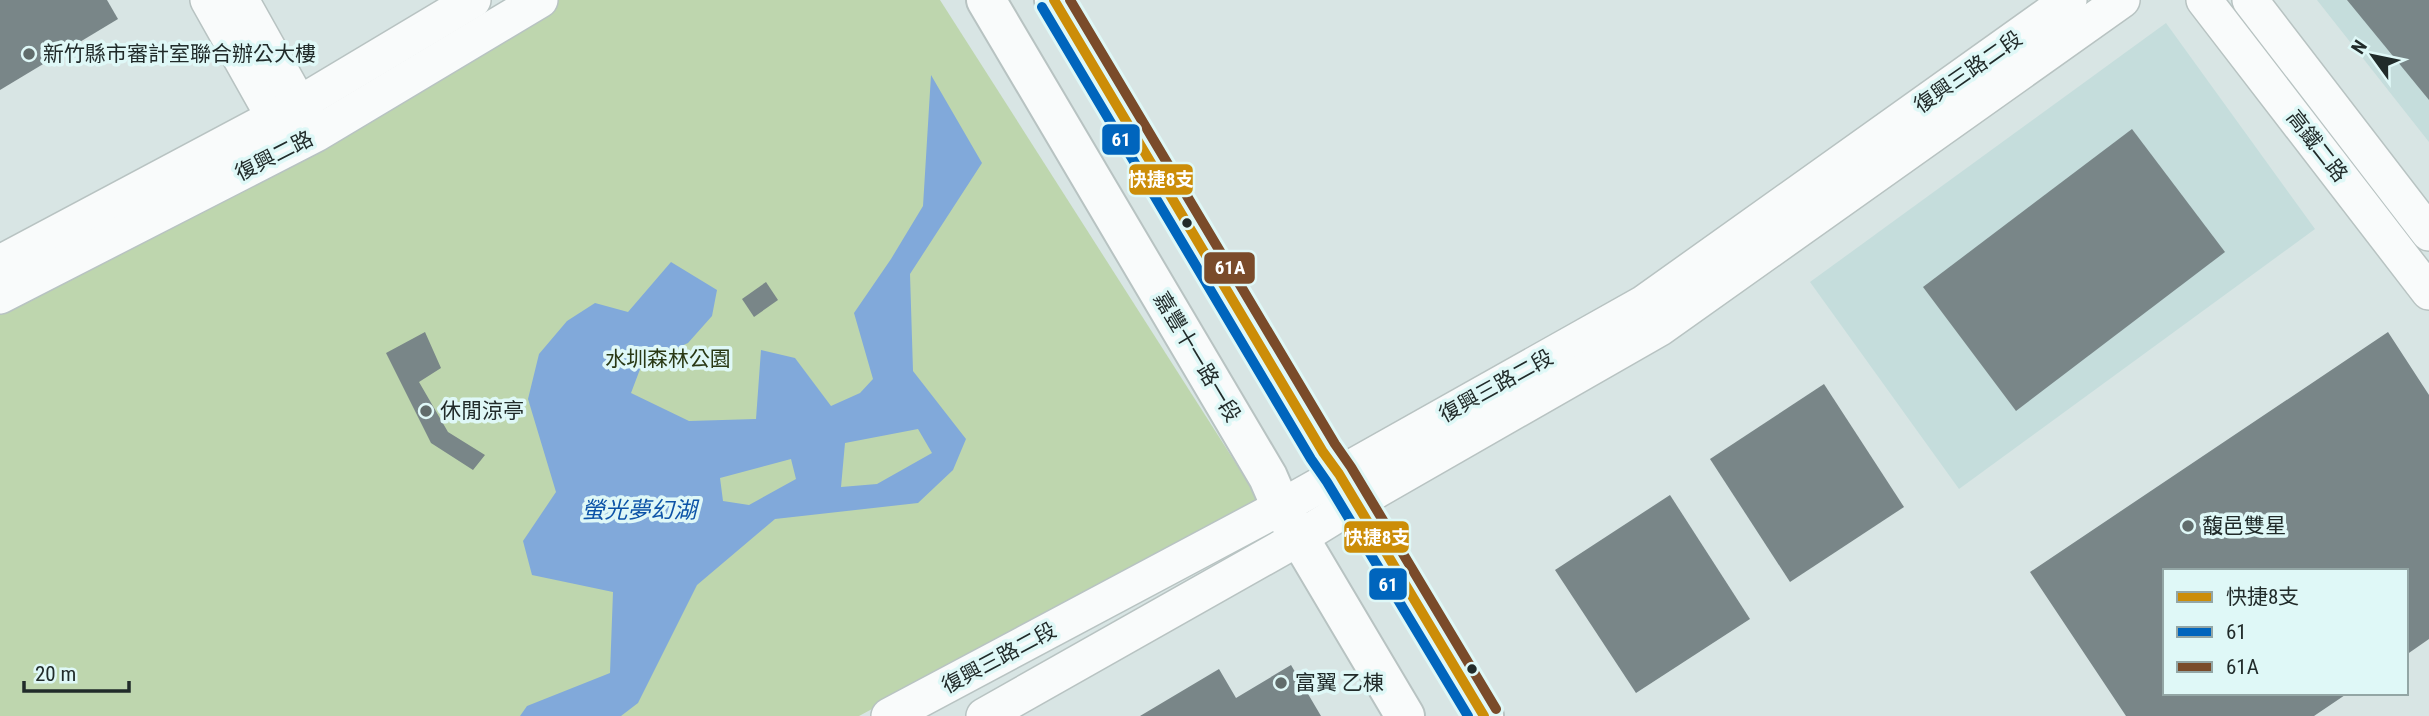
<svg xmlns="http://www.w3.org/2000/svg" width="2429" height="716" font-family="'Roboto Condensed','Noto Sans TC',sans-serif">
<rect width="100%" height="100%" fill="#d8e5e4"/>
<g fill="#c5dddc">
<polygon points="2317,0 2429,0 2429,142"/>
<polygon points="2166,23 2315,229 1959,489 1810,282"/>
</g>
<polygon fill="#bed6ae" points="552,0 940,0 1260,501 859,716 0,716 0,288"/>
<path fill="#81a9da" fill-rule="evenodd" d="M931 75 982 163 910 274 913 371 966 439 953 470 918 503 775 519 697 585 638 703 621 716H520L527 706 610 673 613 592 532 575 523 541 556 492 528 399 539 354 567 321 595 303 628 312 671 262 717 290 712 316 688 343 642 364 631 393 689 421 756 419 761 350 795 358 831 406 860 393 873 379 854 313 891 259 923 206ZM918 429 932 453 877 484 841 487 845 443ZM791 459 796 479 749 505 723 501 720 478Z"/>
<g fill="#798688">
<polygon points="0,0 107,0 118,19 0,90"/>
<polygon points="2347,0 2429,0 2429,100"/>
<polygon points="2132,129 2225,252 2016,411 1923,287"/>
<polygon points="766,282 778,300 754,317 742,299"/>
<polygon points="425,332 441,368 419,382 448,432 485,455 473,470 431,443 386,353"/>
<polygon points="2388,332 2429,395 2429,639 2406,655 2406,571 2165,571 2165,693 2348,693 2314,716 2126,716 2030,572"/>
<polygon points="1824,384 1904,507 1790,582 1710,459"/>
<polygon points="1670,495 1750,619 1636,693 1555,570"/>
<polygon points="1291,665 1321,716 1140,716 1219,669 1236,698"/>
</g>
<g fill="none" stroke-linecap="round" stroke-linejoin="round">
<g stroke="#b8c3c2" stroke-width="38">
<g id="minor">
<polyline points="208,0 285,137"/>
<polyline points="241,0 311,125"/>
<polyline points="2204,0 2429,292"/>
<polyline points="2250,0 2429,233"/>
<polyline points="0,263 299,104 473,0"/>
<polyline points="0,296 316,134 540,0"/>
<polyline points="889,716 1281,507 1644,303 2069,0"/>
<polyline points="984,716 1299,538 1377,490 1660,328 2122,0"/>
</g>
</g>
<g stroke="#b8c3c2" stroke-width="42">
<g id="tertiary">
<polyline points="986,0 1268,477 1281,507 1405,716"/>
<polyline points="1054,0 1323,452 1339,474 1484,716"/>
</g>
</g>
<use href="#minor" stroke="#f9fbfb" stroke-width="35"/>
<use href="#tertiary" stroke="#f9fbfb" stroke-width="38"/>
<g stroke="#dff8f7" stroke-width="16">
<polyline id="bus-1" points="1054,0 1323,452 1339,474 1484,716"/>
</g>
<g stroke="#dff8f7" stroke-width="16">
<polyline id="bus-2" points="1042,7 1311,459 1327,482 1468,716"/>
</g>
<g stroke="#dff8f7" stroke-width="16">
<polyline id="bus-3" points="1070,0 1335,444 1351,467 1496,709"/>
</g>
<use href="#bus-1" stroke="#cc8d08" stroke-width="10"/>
<use href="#bus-2" stroke="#0065bd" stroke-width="10"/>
<use href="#bus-3" stroke="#7a4b2a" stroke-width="10"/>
</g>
<g fill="#616c6b" stroke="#dff8f7" stroke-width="2.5">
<circle cx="29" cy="54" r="7"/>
<circle cx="426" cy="411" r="7"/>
<circle cx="2188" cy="526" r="7"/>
<circle cx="1281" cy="683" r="7"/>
</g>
<g fill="#212b2a" stroke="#dff8f7" stroke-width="2.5">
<circle cx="1187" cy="223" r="6"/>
<circle cx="1472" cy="669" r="6"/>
</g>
<g text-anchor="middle" stroke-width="7" stroke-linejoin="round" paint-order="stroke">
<g font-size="21" fill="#212b2a" stroke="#dff8f7" text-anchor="start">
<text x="43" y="61">新竹縣市審計室聯合辦公大樓</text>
<text x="440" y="418">休閒涼亭</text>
<text x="2202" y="533">馥邑雙星</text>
<text x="1295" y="690">富翼 乙棟</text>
</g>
<g font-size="21" fill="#212b2a" stroke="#dff8f7">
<text transform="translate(1968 72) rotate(-35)" y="7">復興三路二段</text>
<text transform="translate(2317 146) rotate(52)" y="7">高鐵二路</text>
<text transform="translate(274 156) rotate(-27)" y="7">復興二路</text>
<text transform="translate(1197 357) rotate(59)" y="7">嘉豐十一路一段</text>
<text transform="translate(1496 386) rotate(-29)" y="7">復興三路二段</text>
<text transform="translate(999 658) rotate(-28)" y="7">復興三路二段</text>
</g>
<g font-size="21" fill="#2a3915" stroke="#dff8f7">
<text x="668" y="366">水圳森林公園</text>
</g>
<g font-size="23" font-style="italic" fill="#0c53a7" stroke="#dff8f7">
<text x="639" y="518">螢光夢幻湖</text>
</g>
</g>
<g stroke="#dff8f7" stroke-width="2.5">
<rect x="1101" y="123" width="40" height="33" rx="7" fill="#0065bd"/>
<rect x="1128" y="163" width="66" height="33" rx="7" fill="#cc8d08"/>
<rect x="1203" y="251" width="53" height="34" rx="7" fill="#7a4b2a"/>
<rect x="1343" y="520" width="67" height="34" rx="7" fill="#cc8d08"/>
<rect x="1368" y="567" width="40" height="34" rx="7" fill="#0065bd"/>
</g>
<g font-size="19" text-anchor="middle" font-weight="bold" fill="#fff">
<text x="1121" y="146">61</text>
<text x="1161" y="186">快捷8支</text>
<text x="1230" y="274">61A</text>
<text x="1377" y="544">快捷8支</text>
<text x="1388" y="591">61</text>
</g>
<rect x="2163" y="569" width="245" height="126" fill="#dff8f7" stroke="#93a6a5" stroke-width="2"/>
<rect x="2177" y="592" width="35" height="10" fill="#cc8d08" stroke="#93a6a5" stroke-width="2"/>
<text x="2226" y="604" font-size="21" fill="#212b2a">快捷8支</text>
<rect x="2177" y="627" width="35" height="10" fill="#0065bd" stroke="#93a6a5" stroke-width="2"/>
<text x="2226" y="639" font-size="21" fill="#212b2a">61</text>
<rect x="2177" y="662" width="35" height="10" fill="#7a4b2a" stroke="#93a6a5" stroke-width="2"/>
<text x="2226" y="674" font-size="21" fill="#212b2a">61A</text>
<g transform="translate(2373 56) rotate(303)" stroke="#dff8f7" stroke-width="5" paint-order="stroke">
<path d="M0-5L12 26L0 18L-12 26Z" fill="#212b2a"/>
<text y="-10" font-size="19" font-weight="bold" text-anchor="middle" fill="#212b2a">N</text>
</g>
<path d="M24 681v10h105v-10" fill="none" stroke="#212b2a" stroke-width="3.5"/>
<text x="35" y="681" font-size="21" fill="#212b2a" stroke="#dff8f7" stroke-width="5" paint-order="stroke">20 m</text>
</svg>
